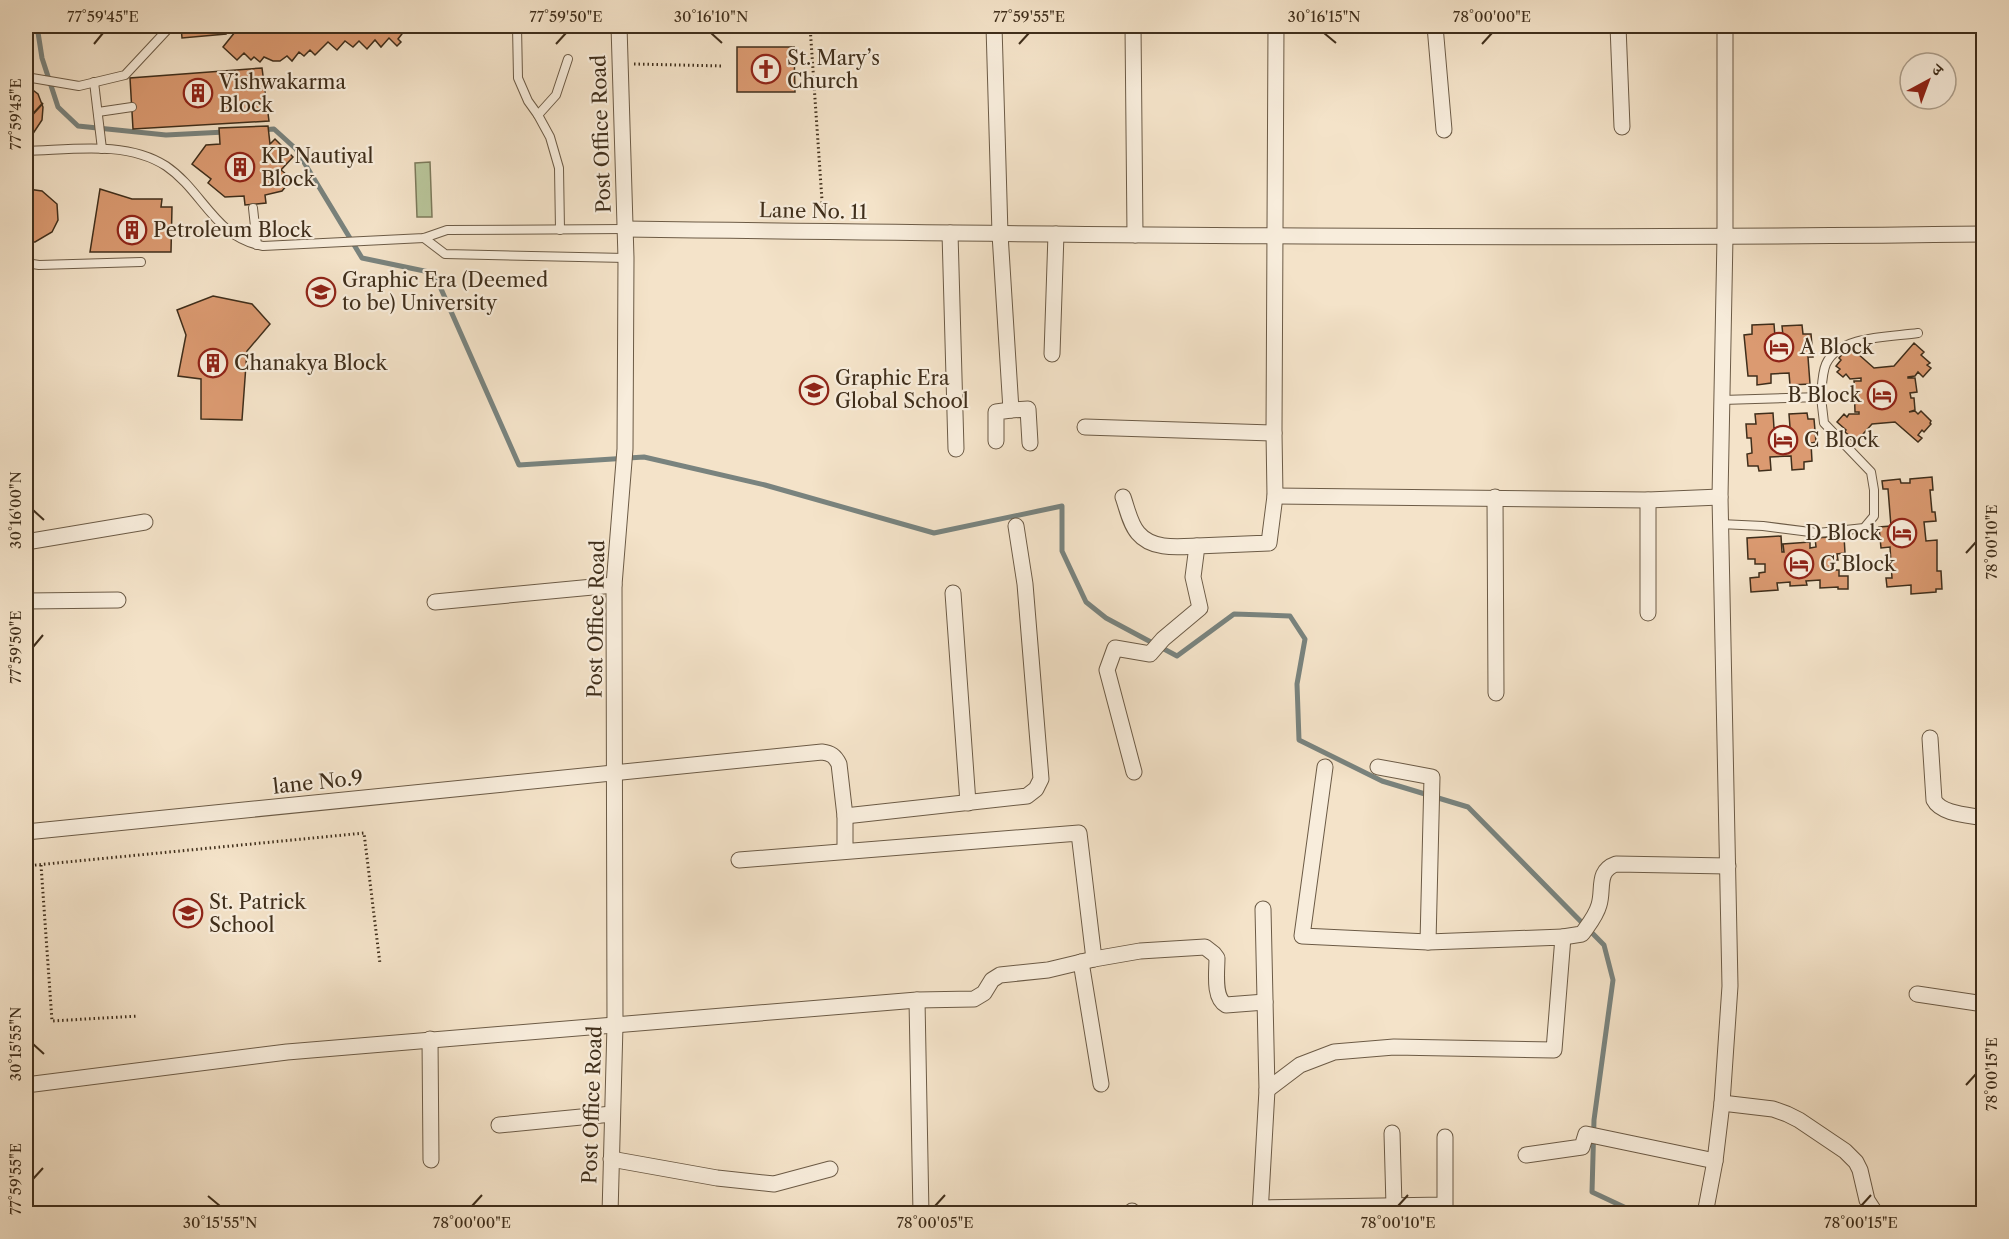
<svg xmlns="http://www.w3.org/2000/svg" width="2009" height="1239" font-family="'Libre Caslon Text','Noto Serif Devanagari',serif">
<rect width="100%" height="100%" fill="#f4e3c9"/>
<filter id="stains"><feTurbulence type="fractalNoise" baseFrequency=".00333" numOctaves="4"/><feColorMatrix values="0 0 0 0 .2 0 0 0 0 .09 0 0 0 0 .02 0 0 0 .5 -.17"/></filter>
<radialGradient id="worn" r=".72"><stop offset=".6" stop-color="#630" stop-opacity="0"/><stop offset="1" stop-color="#630" stop-opacity=".3"/></radialGradient>
<polygon fill="#b8c499" stroke="#7c795a" stroke-width="1.5" points="430,162 432,217 417,217 415,163"/>
<g fill="none" stroke-linecap="round" stroke-linejoin="round">
<g stroke="#79837e" stroke-width="5">
<polyline points="37,26 42,58 58,107 78,126 166,135 225,132"/>
<polyline points="261,130 274,129 296,149 362,258 434,273 519,465 644,457 765,485 934,533 1062,506 1062,551 1086,602 1106,618 1177,656 1234,614 1290,616 1305,639 1297,684 1299,740 1382,781 1468,807 1604,945 1613,980 1594,1120 1592,1192 1639,1214"/>
</g>
</g>
<g fill="#db9a71" stroke="#3f2e1b" stroke-width="1.5">
<polygon points="174,26 225,26 226,34 182,38 181,26"/>
<polygon points="238,26 401,26 405,30 398,39 401,42 397,46 389,38 381,47 375,40 367,49 359,41 353,47 345,41 337,50 328,42 315,55 310,50 304,56 299,52 292,61 287,56 280,61 273,61 264,57 260,62 254,57 251,60 244,53 237,60 223,47 239,27"/>
<polygon points="737,47 794,47 795,92 737,92"/>
<polygon points="262,68 269,121 133,129 130,78"/>
<polygon points="26,85 38,94 43,107 42,120 32,135 26,137"/>
<polygon points="268,126 270,144 275,139 293,157 281,170 292,179 282,191 265,195 266,203 245,205 244,196 225,197 208,183 211,179 192,164 206,145 220,144 219,128"/>
<polygon points="26,186 28,189 42,191 57,204 58,220 52,232 35,242 26,242"/>
<polygon points="100,189 132,199 162,199 161,207 172,207 171,252 90,252"/>
<polygon points="213,296 252,304 270,324 247,351 242,420 201,419 201,379 178,376 186,335 177,310"/>
<polygon points="1774,324 1775,337 1783,336 1782,326 1802,325 1803,334 1811,334 1813,357 1808,357 1810,384 1790,385 1789,373 1771,374 1771,383 1757,385 1757,376 1748,376 1744,335 1752,334 1752,325"/>
<polygon points="1914,343 1924,352 1921,355 1930,363 1927,365 1931,368 1923,377 1918,372 1915,376 1908,377 1908,378 1915,378 1917,392 1910,393 1911,398 1914,398 1915,410 1909,412 1915,411 1918,414 1921,411 1931,421 1930,423 1931,424 1924,432 1922,430 1918,435 1922,438 1918,442 1895,422 1872,424 1855,443 1848,437 1850,436 1845,432 1846,430 1837,422 1844,414 1847,417 1849,414 1859,414 1859,412 1855,412 1854,381 1861,381 1861,378 1850,379 1846,374 1843,377 1837,372 1840,369 1836,366 1841,360 1839,358 1849,346 1874,368 1894,366"/>
<polygon points="1773,413 1774,428 1790,427 1789,414 1807,413 1808,419 1814,419 1816,442 1811,443 1812,461 1804,462 1804,469 1792,470 1791,456 1770,457 1771,470 1759,471 1758,466 1748,466 1747,454 1752,453 1751,438 1747,438 1746,424 1756,424 1755,414"/>
<polygon points="1932,477 1933,490 1930,490 1932,512 1935,512 1936,521 1924,522 1926,541 1937,540 1937,571 1941,571 1942,589 1936,589 1936,592 1911,594 1911,585 1887,587 1886,578 1892,578 1890,547 1881,548 1879,527 1891,526 1888,489 1883,489 1882,481 1900,479 1901,483 1910,483 1910,479"/>
<polygon points="1781,536 1782,552 1784,552 1783,544 1810,542 1810,548 1816,547 1815,538 1844,536 1845,553 1837,554 1838,560 1834,560 1835,570 1839,570 1839,576 1848,576 1848,589 1838,589 1838,587 1820,588 1820,580 1806,581 1807,585 1790,586 1790,582 1777,583 1778,590 1751,592 1750,578 1759,577 1759,573 1765,572 1765,564 1755,564 1755,559 1748,559 1747,538"/>
</g>
<g fill="none" stroke-linecap="round" stroke-linejoin="round">
<g stroke="#6c5b46" stroke-width="10">
<g id="lane">
<polyline points="517,26 518,78 528,101 538,115 550,137 559,168 560,230"/>
<polyline points="26,77 79,86 125,75 167,30 168,26"/>
<polyline points="94,82 102,149"/>
<polyline points="98,112 132,107"/>
<polyline points="538,115 556,95 568,59"/>
<path d="M26 151C70 150 126 140 166 166 203 191 215 238 263 246L424 238 447 230 625 229"/>
<polyline points="253,208 257,245"/>
<polyline points="424,238 445,254 626,258"/>
<polyline points="26,263 39,265 141,262"/>
<path d="M1722 400 1821 397C1822 387 1822 373 1826 364 1839 335 1891 337 1918 333"/>
<polyline points="1720,524 1763,526 1818,533 1864,528 1874,516 1874,490 1871,472 1824,423 1821,397"/>
</g>
</g>
<g stroke="#6c5b46" stroke-width="17">
<g id="street">
<polyline points="994,26 1000,234 1011,410 1028,409 1030,443"/>
<polyline points="1133,26 1135,235"/>
<polyline points="1435,26 1444,130"/>
<polyline points="1618,26 1622,127"/>
<path d="M625 229C1078 235 1531 240 1984 234"/>
<polyline points="950,233 956,449"/>
<polyline points="1052,354 1056,234"/>
<polyline points="1085,427 1274,433"/>
<polyline points="996,441 996,412 1011,410"/>
<polyline points="1275,496 1648,500 1720,497"/>
<path d="M1123 497C1127 508 1130 524 1138 533 1152 550 1178 547 1197 546"/>
<polyline points="1495,497 1496,693"/>
<polyline points="1648,500 1648,613"/>
<polyline points="26,542 145,522"/>
<polyline points="953,593 968,803"/>
<polyline points="26,601 118,600"/>
<polyline points="435,602 614,585"/>
<path d="M1930 738 1934 800C1941 814 1969 815 1984 818"/>
<polyline points="1378,767 1432,777 1428,942"/>
<polyline points="1134,772 1107,670 1115,648 1150,654 1163,639 1200,608 1193,577 1197,546 1269,543 1275,496 1274,433 1276,26"/>
<polyline points="845,816 1027,796 1036,789 1041,779 1025,584 1016,526"/>
<path d="M26 832 822 752C831 753 835 756 839 764L845 816V851"/>
<polyline points="739,860 1079,833 1094,959"/>
<path d="M1563 937 1582 934C1589 924 1596 916 1599 905 1604 889 1596 871 1616 864L1728 866"/>
<polyline points="1081,962 1101,1084"/>
<polyline points="1917,994 1984,1004"/>
<polyline points="917,1000 921,1214"/>
<polyline points="430,1039 431,1160"/>
<path d="M26 1085 287 1052 917 1000 974 999 984 993 992 980 1000 975 1048 970 1094 959 1140 951 1205 947 1214 954 1217 958C1217 972 1213 998 1226 1005L1265 1002"/>
<polyline points="1267,1090 1300,1065 1334,1052 1394,1047 1554,1050 1563,937 1428,942 1302,936 1325,767"/>
<polyline points="1722,1103 1773,1109 1787,1114 1799,1120 1845,1151 1856,1162 1860,1170 1867,1200 1876,1214"/>
<polyline points="499,1125 612,1114"/>
<polyline points="1392,1133 1394,1206"/>
<polyline points="1526,1155 1582,1147 1586,1134 1715,1161"/>
<polyline points="611,1159 717,1178 774,1184 830,1169"/>
<polyline points="1260,1208 1445,1205 1445,1137"/>
<polyline points="1132,1211 1132,1214"/>
<polyline points="610,1214 615,1025 614,585 625,449 626,258 619,26"/>
<polyline points="1260,1214 1267,1090 1263,909"/>
<polyline points="1705,1214 1715,1161 1722,1103 1730,986 1720,497 1725,237 1725,26"/>
</g>
</g>
<g stroke="#3f2e1b" stroke-width="3" stroke-dasharray="1.5 3" stroke-linecap="butt">
<polyline points="810,26 823,215"/>
<polyline points="634,64 723,66"/>
<polyline points="41,865 52,1021 138,1016"/>
<polyline points="26,866 364,833 380,964"/>
</g>
<use href="#lane" stroke="#f8eddc" stroke-width="8"/>
<use href="#street" stroke="#f8eddc" stroke-width="15"/>
</g>
<path fill="none" stroke="#3f2e1b" stroke-width="2" d="M711 33 722 43M1324 33 1336 43M94 44 103 33M556 44 566 33M1019 44 1029 33M1482 44 1492 33M33 114 43 103M33 510 44 520M1966 553 1976 542M33 647 43 635M33 1044 44 1054M1966 1085 1976 1074M33 1179 43 1168M208 1196 220 1206M472 1206 482 1195M935 1206 945 1195M1398 1206 1408 1195M1861 1206 1871 1195"/>
<defs>
<g id="church-ring" transform="scale(1.5)"><circle r="9.5" fill="#f8eddc" stroke="#8f2418" stroke-width="1.5"/><path d="M-1.2-6h2.4v3.5h3.3v2.4h-3.3V6h-2.4V-.1h-3.3v-2.4h3.3Z" fill="#8f2418"/></g>
<g id="building-ring" transform="scale(1.5)"><circle r="9.5" fill="#f8eddc" stroke="#8f2418" stroke-width="1.5"/><path d="M-4-6H4V6H1V3H-1V6H-4ZM-2.5-4.3h1.7v1.8h-1.7ZM.8-4.3h1.7v1.8H.8ZM-2.5-1h1.7V.8h-1.7ZM.8-1h1.7V.8H.8Z" fill="#8f2418"/></g>
<g id="university-ring" transform="scale(1.5)"><circle r="9.5" fill="#f8eddc" stroke="#8f2418" stroke-width="1.5"/><path d="M0-5L7-2L0 1L-7-2ZM-4 1L0 2.5L4 1V4Q0 6-4 4Z" fill="#8f2418"/></g>
<g id="hotel-ring" transform="scale(1.5)"><circle r="9.5" fill="#f8eddc" stroke="#8f2418" stroke-width="1.5"/><path d="M-6-4.5h1.5V1H6V5H4.5V3h-9V5H-6ZM-4 0a1.8 1.8 0 1 1 3.6 0ZM.5 0V-2.5h3Q6-2.5 6 0Z" fill="#8f2418"/></g>
<g id="school-ring" transform="scale(1.5)"><circle r="9.5" fill="#f8eddc" stroke="#8f2418" stroke-width="1.5"/><path d="M0-5L7-2L0 1L-7-2ZM-4 1L0 2.5L4 1V4Q0 6-4 4Z" fill="#8f2418"/></g>
</defs>
<g fill-rule="evenodd">
<use href="#church-ring" x="766" y="69"/>
<use href="#building-ring" x="198" y="93"/>
<use href="#building-ring" x="240" y="167"/>
<use href="#building-ring" x="132" y="230"/>
<use href="#university-ring" x="321" y="292"/>
<use href="#hotel-ring" x="1779" y="347"/>
<use href="#building-ring" x="213" y="363"/>
<use href="#school-ring" x="814" y="390"/>
<use href="#hotel-ring" x="1882" y="395"/>
<use href="#hotel-ring" x="1783" y="440"/>
<use href="#hotel-ring" x="1902" y="533"/>
<use href="#hotel-ring" x="1799" y="564"/>
<use href="#school-ring" x="188" y="913"/>
</g>
<g text-anchor="middle" stroke-width="4.5" stroke-linejoin="round" paint-order="stroke">
<g font-size="20" fill="#3f2e1b" stroke="#f8eddc" text-anchor="start">
<text x="787" y="65">St. Mary’s<tspan x="787" dy="23">Church</tspan></text>
<text x="219" y="89">Vishwakarma<tspan x="219" dy="23">Block</tspan></text>
<text x="261" y="163">KP Nautiyal<tspan x="261" dy="23">Block</tspan></text>
<text x="153" y="237">Petroleum Block</text>
<text x="342" y="287">Graphic Era (Deemed<tspan x="342" dy="23">to be) University</tspan></text>
<text x="1800" y="354">A Block</text>
<text x="234" y="370">Chanakya Block</text>
<text x="835" y="385">Graphic Era<tspan x="835" dy="23">Global School</tspan></text>
<text x="1861" y="402" text-anchor="end">B Block</text>
<text x="1804" y="447">C Block</text>
<text x="1881" y="540" text-anchor="end">D Block</text>
<text x="1820" y="571">G Block</text>
<text x="209" y="909">St. Patrick<tspan x="209" dy="23">School</tspan></text>
</g>
<g font-size="20" fill="#3f2e1b" stroke="#f8eddc">
<text transform="translate(601 134) rotate(-92)" y="7">Post Office Road</text>
<text transform="translate(813 211) rotate(1)" y="7">Lane No. 11</text>
<text transform="translate(596 619) rotate(-89)" y="7">Post Office Road</text>
<text transform="translate(318 782) rotate(-6)" y="7">lane No.9</text>
<text transform="translate(592 1105) rotate(-88)" y="7">Post Office Road</text>
</g>
</g>
<rect width="2009" height="1239" fill="none" stroke="#f4e3c9" stroke-width="66"/>
<g transform="translate(1928 81) rotate(41)"><circle r="28" fill="#f8eddc" stroke="#aea18f" stroke-width="1.5"/>
<path d="M0-4.5L10 22L0 15L-10 22Z" fill="#8f2418"/>
<text y="-9" font-size="16" font-weight="bold" text-anchor="middle" fill="#3f2e1b">उ</text>
</g>
<rect x="33" y="33" width="1943" height="1173" fill="none" stroke="#3f2e1b" stroke-width="2"/>
<g font-size="15" text-anchor="middle" fill="#3f2e1b">
<text x="103" y="22">77°59'45"E</text>
<text x="566" y="22">77°59'50"E</text>
<text x="711" y="22">30°16'10"N</text>
<text x="1029" y="22">77°59'55"E</text>
<text x="1324" y="22">30°16'15"N</text>
<text x="1492" y="22">78°00'00"E</text>
<text transform="translate(16 114) rotate(-90)" y="5">77°59'45"E</text>
<text transform="translate(16 510) rotate(-90)" y="5">30°16'00"N</text>
<text transform="translate(1992 542) rotate(-90)" y="5">78°00'10"E</text>
<text transform="translate(16 647) rotate(-90)" y="5">77°59'50"E</text>
<text transform="translate(16 1044) rotate(-90)" y="5">30°15'55"N</text>
<text transform="translate(1992 1074) rotate(-90)" y="5">78°00'15"E</text>
<text transform="translate(16 1179) rotate(-90)" y="5">77°59'55"E</text>
<text x="220" y="1228">30°15'55"N</text>
<text x="472" y="1228">78°00'00"E</text>
<text x="935" y="1228">78°00'05"E</text>
<text x="1398" y="1228">78°00'10"E</text>
<text x="1861" y="1228">78°00'15"E</text>
</g>
<rect width="100%" height="100%" filter="url(#stains)"/>
<rect width="100%" height="100%" fill="url(#worn)"/>
</svg>
